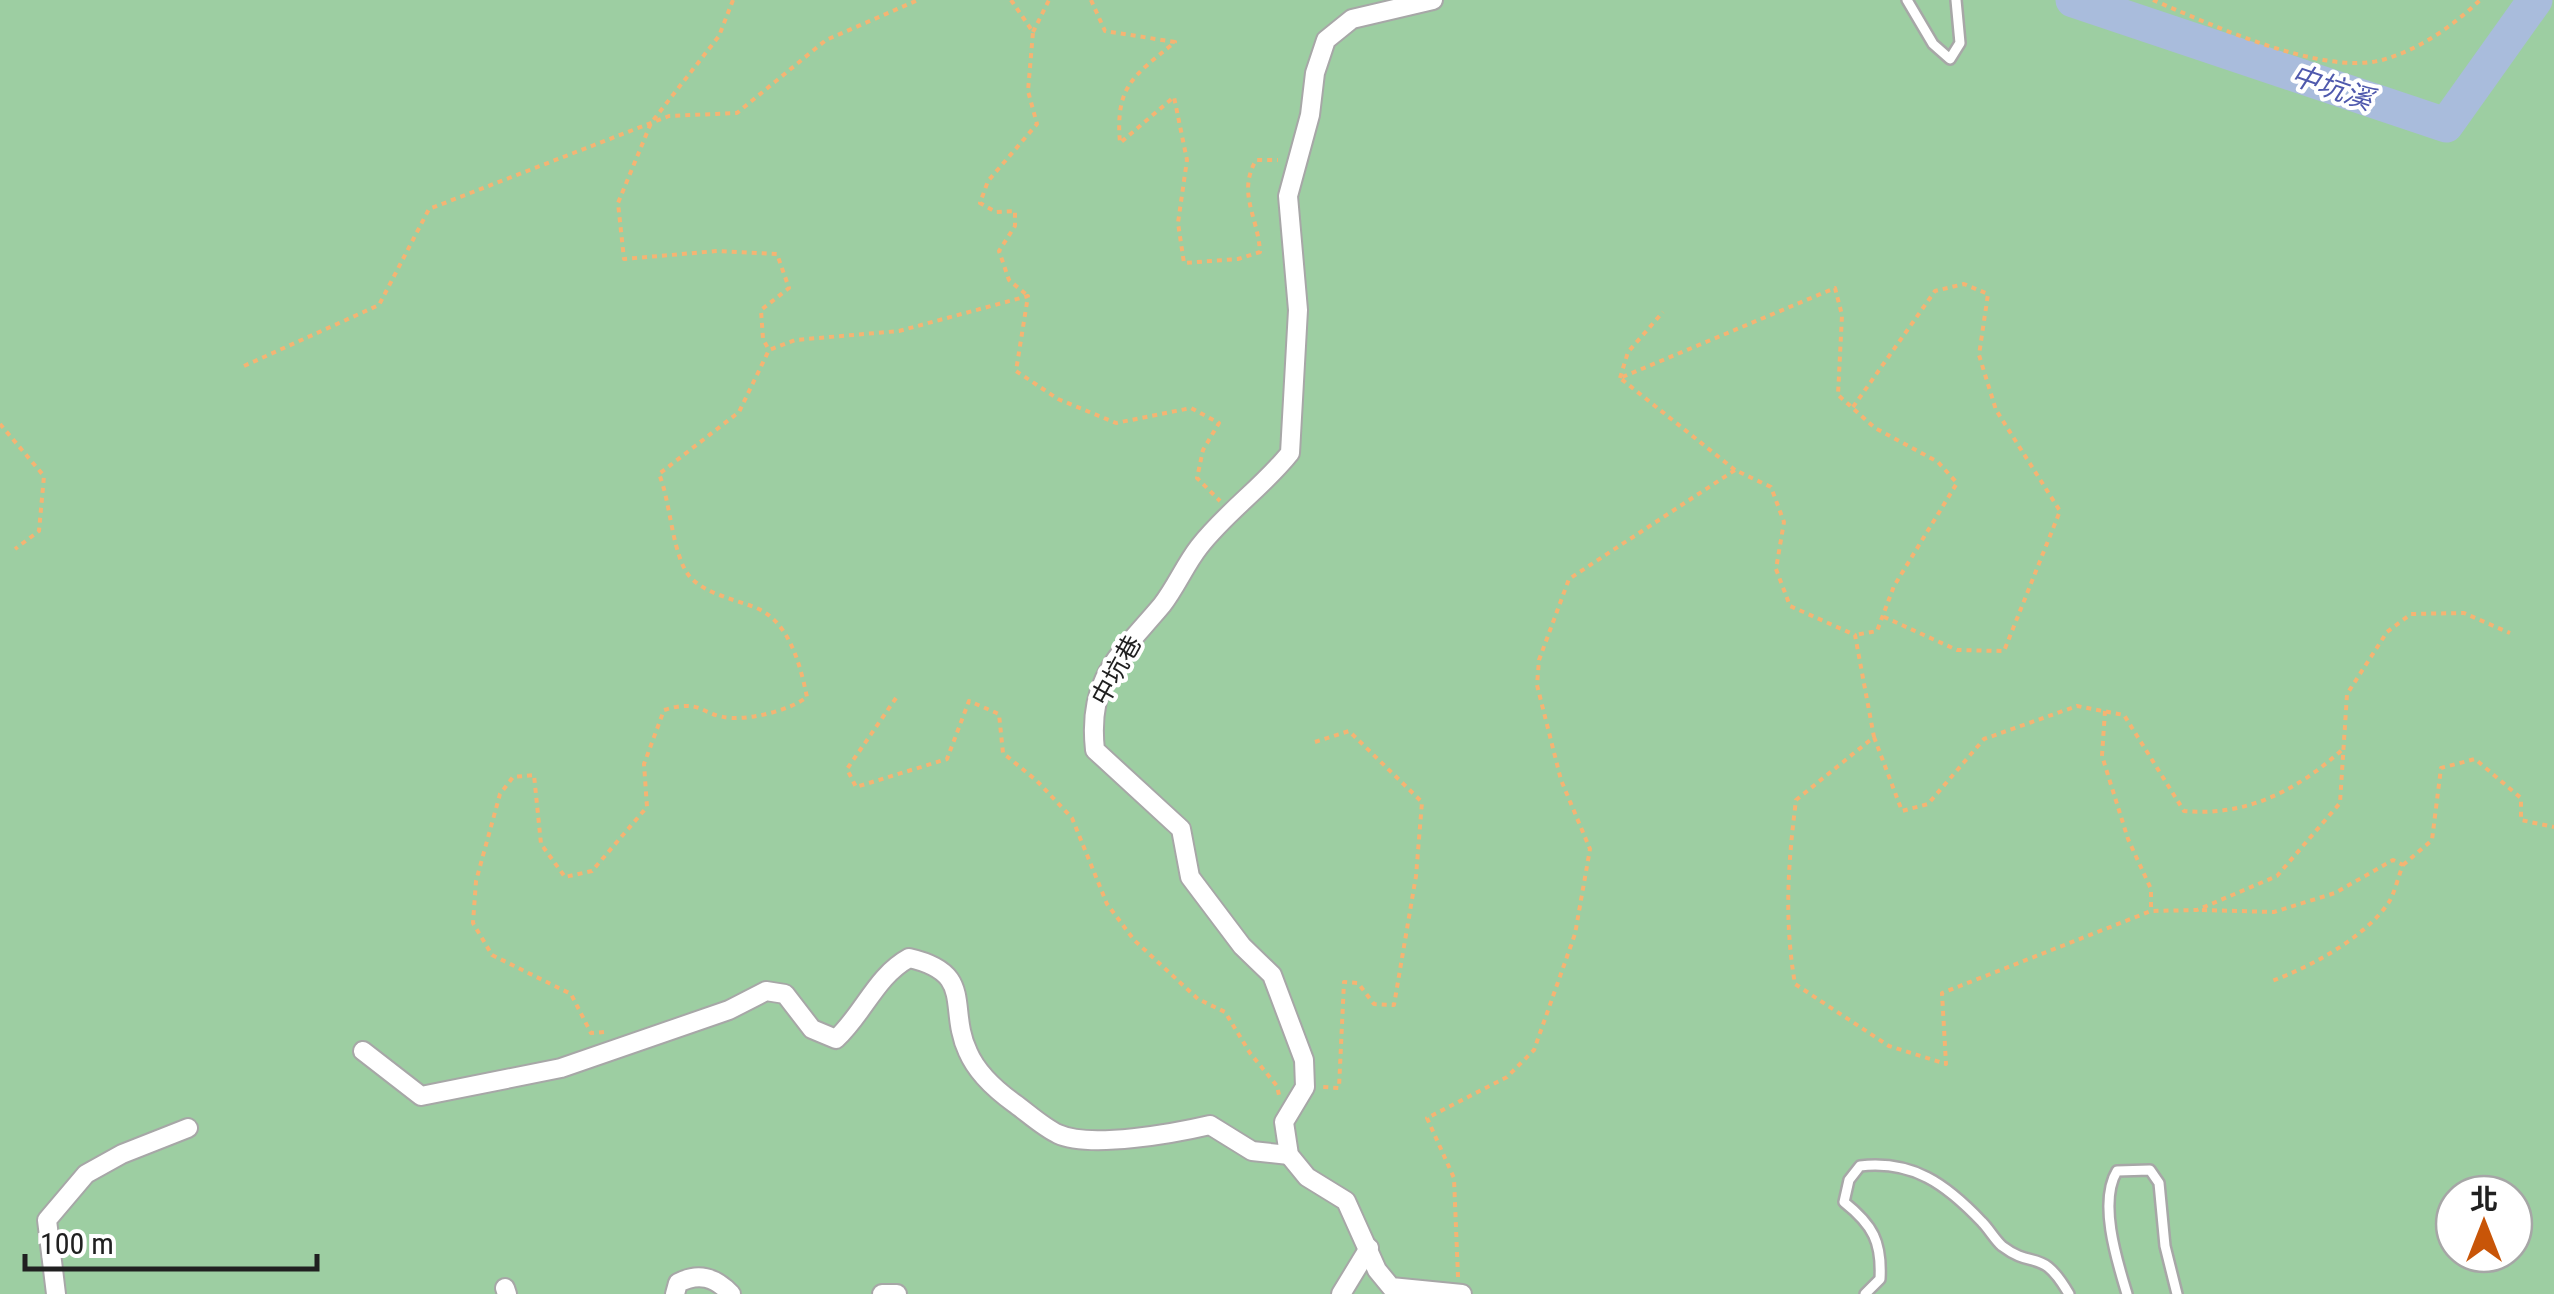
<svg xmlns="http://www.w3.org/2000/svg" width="2554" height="1294" font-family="'Roboto Condensed','Noto Sans TC',sans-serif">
<rect width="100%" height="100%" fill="#eff0e7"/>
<path fill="#9dcea2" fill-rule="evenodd" d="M0 0H2554V1294H0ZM2454 1194H2514V1254H2454Z"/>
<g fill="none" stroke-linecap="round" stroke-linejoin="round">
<polyline stroke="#a9bcdc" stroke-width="35" points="2073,0 2446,125 2535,0"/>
<g stroke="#a7a7a7" stroke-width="14">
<g id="lane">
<polyline points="1907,0 1933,44 1950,59 1960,43 1956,0"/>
<path d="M1865 1294 1880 1279C1882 1242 1873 1225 1844 1202L1849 1180 1860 1166C1913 1160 1946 1184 1982 1222 1989 1229 1995 1240 2002 1246 2035 1271 2041 1246 2069 1294"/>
<path d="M2127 1294C2117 1261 2098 1202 2117 1171L2150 1170 2159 1183 2165 1246 2177 1294"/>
</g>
</g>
<g stroke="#a7a7a7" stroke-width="22">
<g id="street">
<path d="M1433 0 1352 19 1326 40 1315 73 1310 115 1288 196 1298 310 1290 453C1263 487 1226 512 1199 547 1185 565 1176 587 1162 605 1120 655 1087 678 1095 750L1181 829 1190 877 1242 946 1272 975 1304 1060 1305 1087 1284 1122 1289 1155 1307 1177 1346 1201 1377 1270 1391 1287 1462 1294"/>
<path d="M363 1051 421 1096 561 1068 729 1010 766 991 785 994 812 1029 836 1039C864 1013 876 976 909 958 976 973 947 1008 968 1052 977 1073 996 1090 1014 1103 1028 1113 1043 1127 1058 1134 1090 1149 1176 1133 1210 1125L1252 1151 1289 1155"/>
<polyline points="505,1288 507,1294"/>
<polyline points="56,1294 47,1220 86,1174 122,1154 188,1128"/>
<path d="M675 1294 678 1283C699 1272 715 1277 731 1294"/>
<polyline points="882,1294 897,1294"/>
<polyline points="1341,1294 1369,1248"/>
</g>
</g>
<g stroke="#f5b473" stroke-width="4" stroke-dasharray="5 5" stroke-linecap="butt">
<polyline points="733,0 719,36 651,123 618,203 624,259 717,251 777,254 789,288 761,310 763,339 769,350"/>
<polyline points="1011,0 1033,32 1028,91 1037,124 988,181 980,203 996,212 1015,211 1015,226 999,251 1009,280 1028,296"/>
<path d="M1091 0 1105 31 1175 42C1134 76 1115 85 1120 143L1174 97 1187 160 1178 223 1184 263 1238 259 1260 252C1258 216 1237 194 1256 160H1278"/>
<path d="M2153 0C2210 24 2321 76 2382 60 2419 50 2453 26 2480 0"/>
<polyline points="1033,32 1049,0"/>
<polyline points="244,366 379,305 429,209 669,116 737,113 826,40 918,0"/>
<polyline points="1620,378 1628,352 1663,312"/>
<polyline points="1853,407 1935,291 1964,284 1988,294 1979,355 1996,410 2060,511 2004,651 1957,650 1882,616"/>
<polyline points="0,424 44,476 39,531 15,549"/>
<polyline points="1735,470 1620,378 1835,288 1842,315 1838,395 1875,428 1938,462 1957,483 1894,586 1877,631 1855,635"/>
<polyline points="896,698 847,769 856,787 947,759 969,701 999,714 1003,753 1037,781 1072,818 1107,904 1134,940 1198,999 1225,1012 1250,1053 1277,1086 1279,1095"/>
<polyline points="2105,711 2102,756 2128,839 2151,889 2151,911"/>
<path d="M1874 737 1902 811 1928 804 1984 739 2077 706 2124 715 2184 811C2246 817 2298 790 2343 749"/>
<polyline points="1315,742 1349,731 1422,802 1416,876 1394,1005 1374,1004 1358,983 1344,982 1339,1088 1323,1087"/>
<polyline points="2403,865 2432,840 2441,768 2475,759 2521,798 2521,820 2554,827"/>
<path d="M2202 910 2274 912 2335 893 2393 860 2403 865C2398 877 2395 892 2389 902 2365 938 2310 967 2272 981"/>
<path d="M604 1032 591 1033 571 994 492 955 473 923 476 881 500 794 513 777 534 775 541 844 565 877 592 871 647 807 644 764 664 710C703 698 700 716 732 718 754 719 790 710 807 697 800 664 789 620 754 607 733 599 707 594 691 578 672 558 671 502 659 474L739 412 769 350 795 340 899 331 1028 296 1016 371 1058 399 1116 423 1191 408 1219 423 1203 450 1197 478 1220 501"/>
<path d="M1458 1277 1454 1178 1427 1118 1507 1077 1534 1050 1575 934 1590 849 1561 780 1537 685 1539 660 1569 579 1735 470 1771 487 1784 522 1776 569 1790 606 1855 635 1874 737 1796 800C1788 864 1784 920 1795 984L1889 1046 1946 1064 1942 993 2151 911 2197 910 2277 876 2340 803 2347 694 2387 632 2411 614 2464 613 2510 633"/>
</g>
<use href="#lane" stroke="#fff" stroke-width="9"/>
<use href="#street" stroke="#fff" stroke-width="18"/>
</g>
<g text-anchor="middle" stroke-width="8" stroke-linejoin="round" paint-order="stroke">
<g font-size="25" fill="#202020" stroke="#fff">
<text transform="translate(1116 670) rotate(-61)" y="9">中坑巷</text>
</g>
<g font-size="28" font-style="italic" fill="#4f59ad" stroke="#fff">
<text transform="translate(2332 87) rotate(19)" y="10">中坑溪</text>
</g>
</g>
<g transform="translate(2484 1224)"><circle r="48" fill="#ffffff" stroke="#a6a6a6" stroke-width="2.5"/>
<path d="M0-8L18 38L0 25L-18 38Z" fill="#c85508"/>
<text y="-15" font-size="28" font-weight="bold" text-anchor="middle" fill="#202020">北</text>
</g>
<path d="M25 1254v15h292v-15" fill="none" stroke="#202020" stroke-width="5"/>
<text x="40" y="1254" font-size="30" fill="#202020" stroke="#ffffff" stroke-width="8" paint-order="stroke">100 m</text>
</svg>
